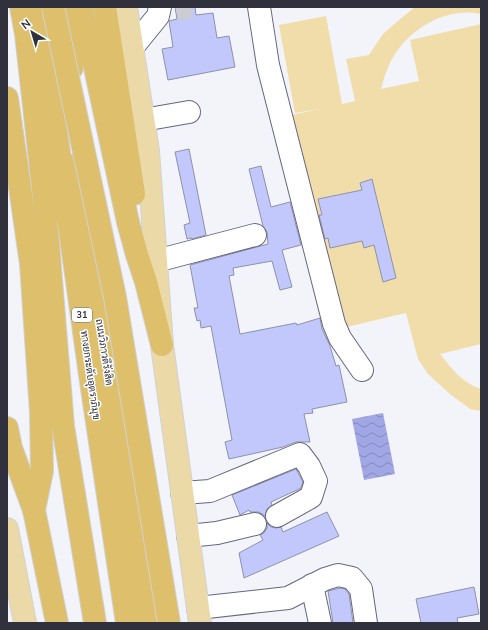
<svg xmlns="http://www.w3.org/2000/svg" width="488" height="630" font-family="Mulish,Sarabun,sans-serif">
<defs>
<pattern id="water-waves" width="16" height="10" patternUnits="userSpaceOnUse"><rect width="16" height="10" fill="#a1a7e5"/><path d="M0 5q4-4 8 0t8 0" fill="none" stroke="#8489bb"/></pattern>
</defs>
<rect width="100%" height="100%" fill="#f3f4fa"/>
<path fill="#f0ddaa" d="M415 7H481V14C451 7 418 24 400 47 390 59 385 74 381 89L419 81 410 40 481 24V344L440 354C452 369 462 383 481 389V411L470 409 450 394 428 374 418 359 406 313 342 328 287 116 319 109 295 113 279 25 326 16 342 104 355 101 346 59 369 55 383 34 399 20Z"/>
<polygon fill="url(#water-waves)" points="383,413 395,474 364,480 352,419"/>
<g fill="#c2c8fb" stroke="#8d91ab">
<polygon points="175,7 195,7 196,15 213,13 217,38 229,36 235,67 168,80 162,49 173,47 169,21 177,19"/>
<polygon points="189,149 206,235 192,239 192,238 187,239 184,225 190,223 175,152"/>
<polygon points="261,166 271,207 290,202 301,245 282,250 292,287 280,290 272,261 233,268 234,275 229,276 240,334 296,323 297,325 320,318 322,329 330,346 336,366 339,365 347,402 312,409 313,413 304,414 310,442 296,442 283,447 229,459 225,442 232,440 211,326 201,328 200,320 197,321 194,308 198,308 190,265 268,244 267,232 263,226 249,169"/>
<polygon points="372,179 396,278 383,282 374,245 364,248 362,241 330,248 328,238 325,239 319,215 322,215 318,199 362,190 360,183"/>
<polygon points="296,469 303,482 301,488 271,502 272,505 267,509 265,516 259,512 250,512 249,510 240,515 232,495"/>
<polygon points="327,512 339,536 244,578 239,553 263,540 260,535 264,533 267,528 267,523 271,527 276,528 281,527 283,532"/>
<polygon points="474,587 479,614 457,618 458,623 421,623 416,599"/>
<polygon points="340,588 345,589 349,594 353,623 333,623 328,591"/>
</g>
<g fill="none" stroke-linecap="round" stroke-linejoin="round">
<polyline stroke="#cccdd4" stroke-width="22" stroke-dasharray="22 11" stroke-linecap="butt" points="176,10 191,7"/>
<g stroke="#64677f" stroke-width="24">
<g id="minor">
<polyline points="259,7 268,65 334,324 340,338 362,370"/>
<polyline points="132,48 158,16 160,7"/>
<polyline points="143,120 189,112"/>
<polyline points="156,261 255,235"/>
<polyline points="182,493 210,491 300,454 309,466 316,481 311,497 277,516"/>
<polyline points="188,536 217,533 255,524"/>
<polyline points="312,585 320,623"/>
<polyline points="198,608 288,598 325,579 338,575 352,578 361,589 366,623"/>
</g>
</g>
<g stroke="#d1d2d4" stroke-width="24">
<g id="major">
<polyline points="126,7 148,151 162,345 200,623"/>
<polyline points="7,529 25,623"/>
</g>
</g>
<g stroke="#d1d2d4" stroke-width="24">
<g id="highway">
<polyline points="21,7 26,34 45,206 63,426 95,623"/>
<polyline points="42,7 43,37 91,382 127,623"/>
<polyline points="69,7 72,68"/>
<polyline points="82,7 128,222 137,255 146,282 162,345"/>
<polyline points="105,7 134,194"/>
<polyline points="7,98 31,264 41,413 42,471 34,510"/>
<polyline points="78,164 94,284 147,623"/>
<polyline points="7,428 11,448 34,510 57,623"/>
</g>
</g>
<use href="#minor" stroke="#fff" stroke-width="22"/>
<use href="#major" stroke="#ebd9a7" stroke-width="22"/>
<use href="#highway" stroke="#ddbf6c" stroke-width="22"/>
<g stroke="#d1d2d4" stroke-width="24" stroke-linecap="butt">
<polyline id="highway-bridge" points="53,7 115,297 169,623"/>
</g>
<use href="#highway-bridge" stroke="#ddbf6c" stroke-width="22"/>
</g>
<g text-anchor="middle" stroke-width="3" stroke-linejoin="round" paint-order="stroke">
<rect fill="#fff" stroke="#6e6f76" stroke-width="1" x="72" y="308" width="20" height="14" rx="3"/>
<g font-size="9" font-weight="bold" fill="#30313c">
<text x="82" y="318">31</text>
</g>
<g font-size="10" fill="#30313c" stroke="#fff">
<text transform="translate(105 352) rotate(81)" y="4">ถนนวิภาวดีรังสิต</text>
<text transform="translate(91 375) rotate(82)" y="4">ทางยกระดับอุตราภิมุข</text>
</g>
</g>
<rect width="488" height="630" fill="none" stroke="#30313c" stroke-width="16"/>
<g transform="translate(32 32) rotate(322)" stroke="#ffffff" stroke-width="3" paint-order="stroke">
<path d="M0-3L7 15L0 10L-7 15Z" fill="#30313c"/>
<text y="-6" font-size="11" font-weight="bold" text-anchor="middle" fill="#30313c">N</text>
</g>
</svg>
